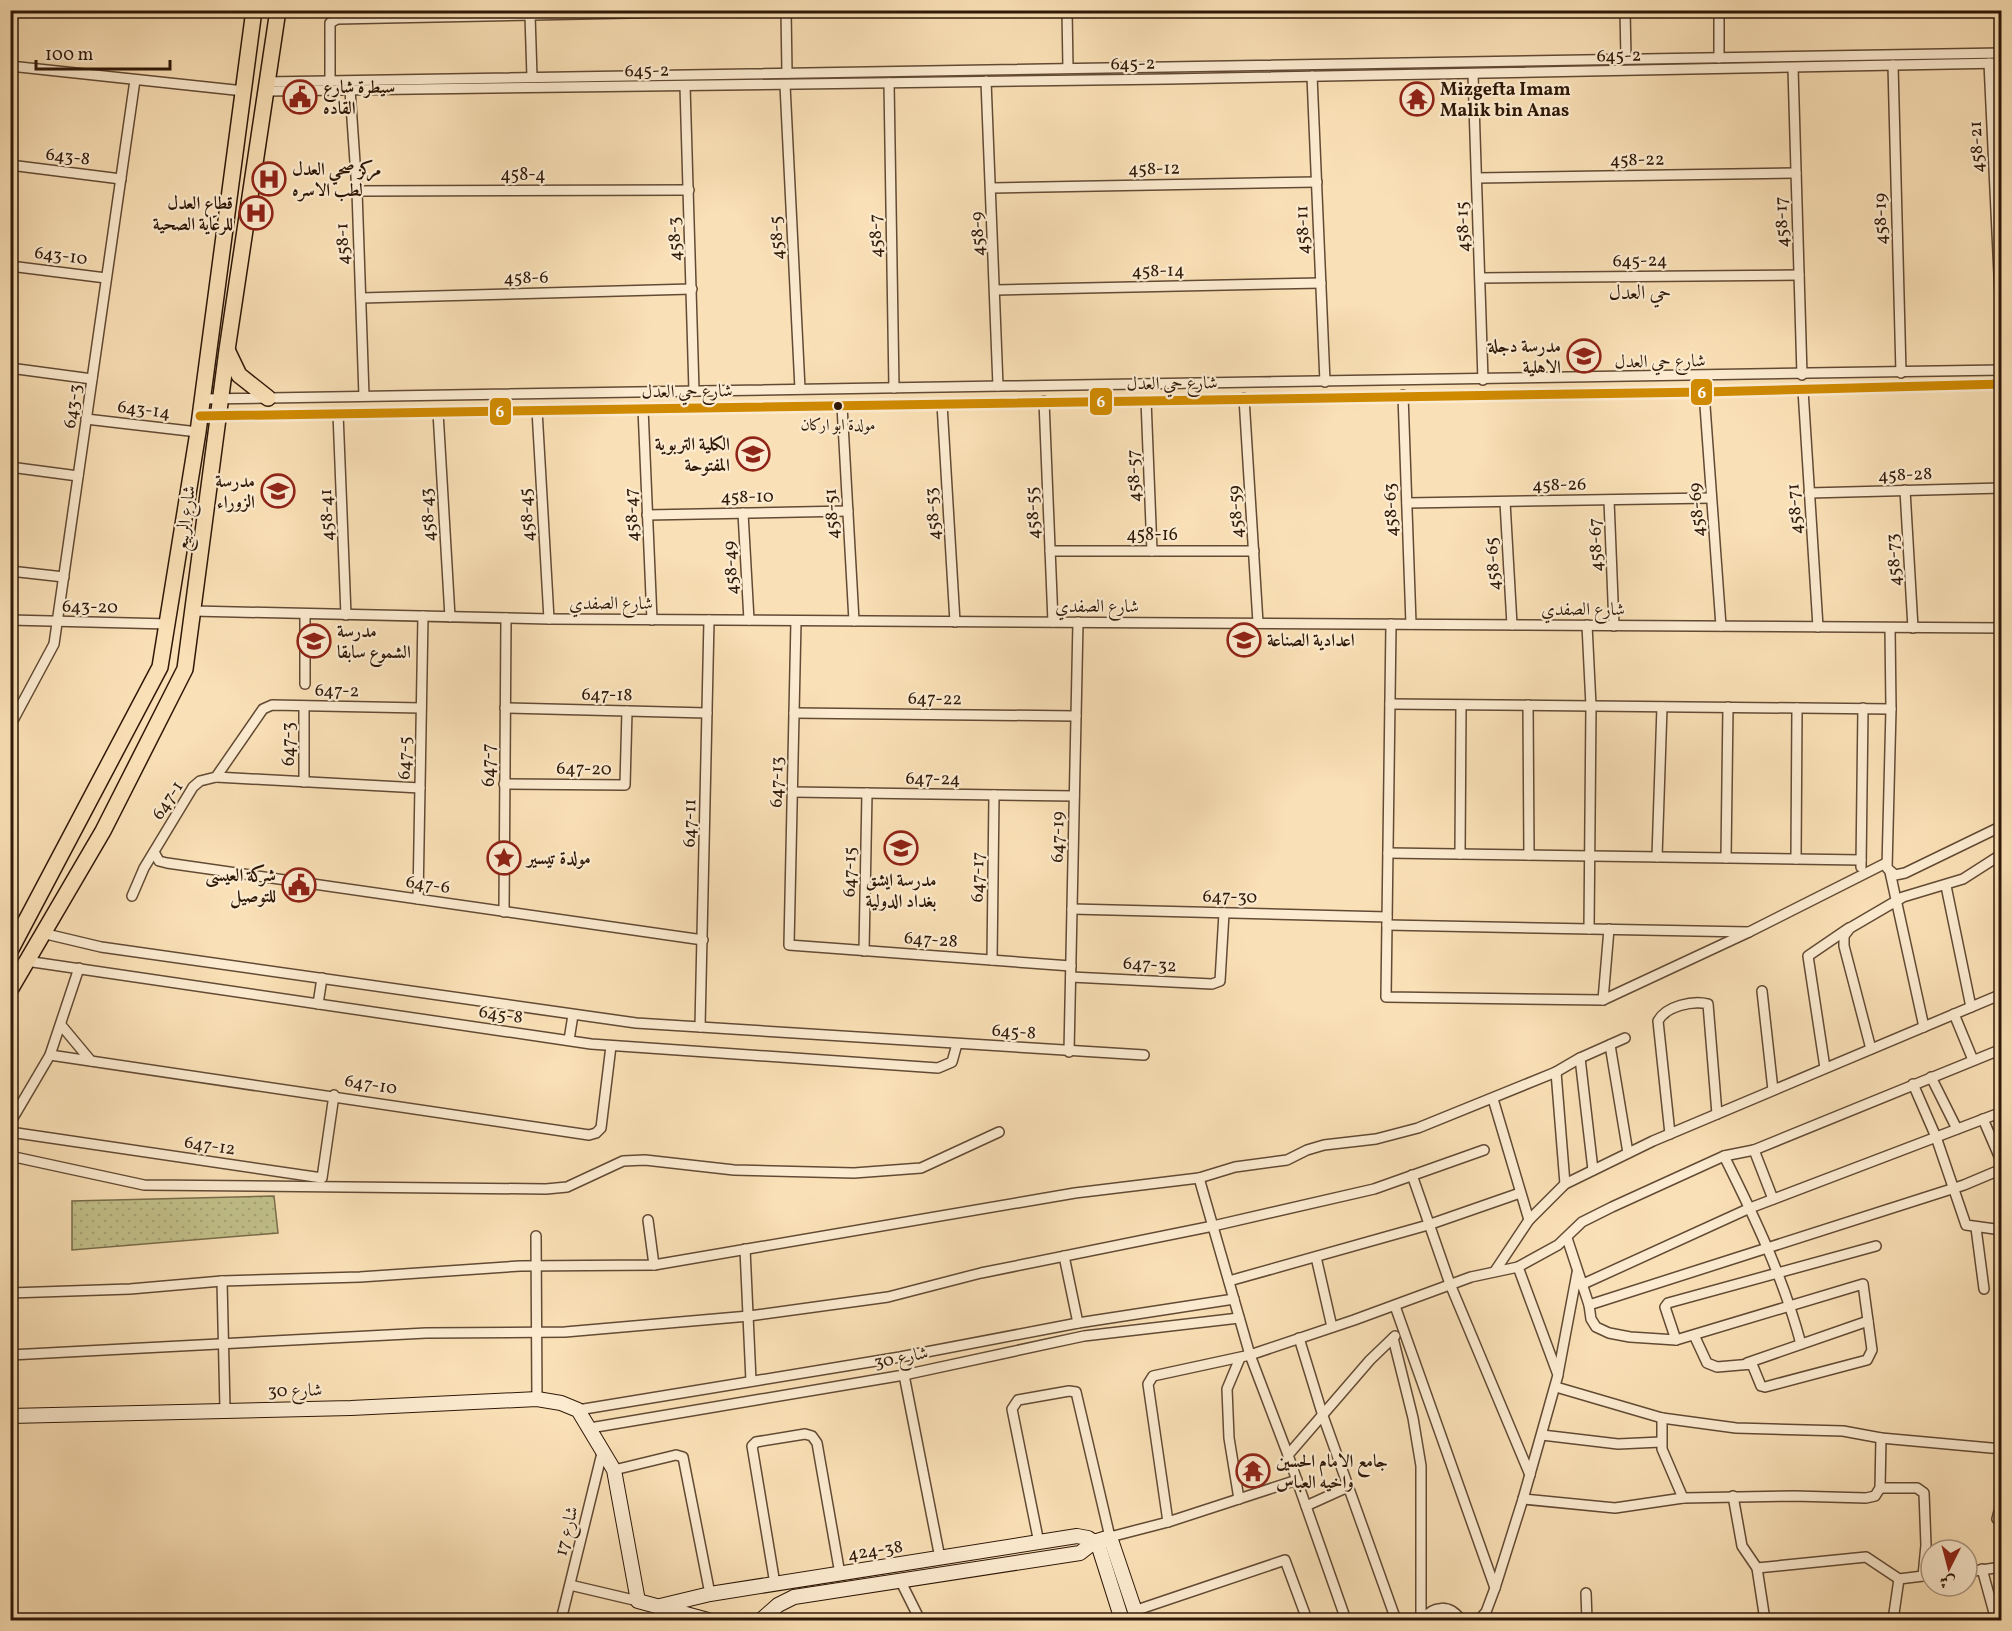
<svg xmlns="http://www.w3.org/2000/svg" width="2012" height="1631" font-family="Vollkorn,Amiri,serif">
<defs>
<pattern id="grass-dots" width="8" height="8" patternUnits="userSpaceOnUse" patternTransform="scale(1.5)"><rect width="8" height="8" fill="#c2c18b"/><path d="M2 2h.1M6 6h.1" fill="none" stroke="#a7a576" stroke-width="1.8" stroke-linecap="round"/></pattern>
</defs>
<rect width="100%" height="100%" fill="#fae0b6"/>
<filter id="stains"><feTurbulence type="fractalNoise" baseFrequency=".00333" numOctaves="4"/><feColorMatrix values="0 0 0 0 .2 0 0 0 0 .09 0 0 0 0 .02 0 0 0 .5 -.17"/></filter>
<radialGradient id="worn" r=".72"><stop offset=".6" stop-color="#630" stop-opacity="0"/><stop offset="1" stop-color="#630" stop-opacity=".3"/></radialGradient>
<polygon fill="url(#grass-dots)" stroke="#786c4a" stroke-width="1.5" points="274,1196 278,1233 72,1250 72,1201"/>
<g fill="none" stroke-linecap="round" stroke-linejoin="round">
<g stroke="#624a34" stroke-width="12">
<g id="street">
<polyline points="786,10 787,73"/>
<polyline points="1067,10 1068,68"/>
<polyline points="1625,10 1626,58"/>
<polyline points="1719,10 1719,58"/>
<polyline points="530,15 532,77"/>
<polyline points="1989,63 2002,338"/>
<polyline points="1893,65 1901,373"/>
<polyline points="10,66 244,91"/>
<polyline points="1793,68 1802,375"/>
<polyline points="1473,74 1483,380"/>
<polyline points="1312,76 1325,382"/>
<polyline points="330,81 330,23 337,19 777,10"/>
<polyline points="986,81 998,386"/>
<polyline points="266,82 2002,53"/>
<polyline points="889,83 894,388"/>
<polyline points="785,85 800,389"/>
<polyline points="685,86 694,391"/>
<polyline points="350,90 357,191 364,396"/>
<polyline points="266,91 1168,79 2002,63"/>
<polyline points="10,165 121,179"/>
<polyline points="1477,178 1796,173"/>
<polyline points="992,188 1317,182"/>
<polyline points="357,191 689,190"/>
<polyline points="10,266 106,278"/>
<polyline points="1480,278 1799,275"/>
<polyline points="996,290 1321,283"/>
<polyline points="361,298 692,289"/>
<polyline points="10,368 92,379"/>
<polyline points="1803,390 1818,627"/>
<polyline points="1704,392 1721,626"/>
<polyline points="1403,395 1411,624"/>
<polyline points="1244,398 1258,623"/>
<polyline points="202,399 2002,370"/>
<polyline points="1146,400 1152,551"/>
<polyline points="1044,401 1053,622"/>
<polyline points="942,404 955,622"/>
<polyline points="842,406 854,621"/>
<polyline points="643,408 652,620"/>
<polyline points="537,410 549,619"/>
<polyline points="438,412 450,617"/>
<polyline points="338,413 346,615"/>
<polyline points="200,416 1704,392 2002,384"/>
<polyline points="86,419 198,432"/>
<polyline points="10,467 78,476"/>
<polyline points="1905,490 1913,628"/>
<polyline points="1809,493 2002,488"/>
<polyline points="1609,500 1614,626"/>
<polyline points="1505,502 1512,625"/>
<polyline points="1407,503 1711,498"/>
<polyline points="743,513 749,620"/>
<polyline points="647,515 848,511"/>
<polyline points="1050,551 1254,551"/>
<polyline points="10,571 64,577"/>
<polyline points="193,611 549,619 2002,628"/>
<polyline points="305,614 305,684"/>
<polyline points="10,620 169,624"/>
<polyline points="796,621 789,945 1071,966"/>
<polyline points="1391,624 1386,997 1603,1000 1609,929"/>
<polyline points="1587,625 1591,706 1589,929"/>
<polyline points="1890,628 1891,709 1887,868 1895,875 1905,873 2002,826"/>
<polyline points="1390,704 1891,709"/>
<polyline points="1528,705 1529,855"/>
<polyline points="304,706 304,782"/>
<polyline points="505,708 707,713"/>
<polyline points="794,713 1076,716"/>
<polyline points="10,726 54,644 135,80"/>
<polyline points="216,777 420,788"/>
<polyline points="504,784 625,785 627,711"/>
<polyline points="792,792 1074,796"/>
<polyline points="154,852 159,861 167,863 703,940"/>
<polyline points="1388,853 1861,860"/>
<polyline points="1460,854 1461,705"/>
<polyline points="1657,857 1662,707"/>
<polyline points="1726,858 1728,707"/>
<polyline points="1796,859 1797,708"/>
<polyline points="1861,867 1863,708"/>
<polyline points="1890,872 1924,1027"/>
<polyline points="1946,886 1971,1007"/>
<polyline points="132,896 144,868 193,787 200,781 216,777 263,709 272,705 421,708"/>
<polyline points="418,899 423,616"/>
<polyline points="1072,909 1387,917"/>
<polyline points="504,912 506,618"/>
<polyline points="1387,925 1749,932"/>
<polyline points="42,933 101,947 636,1023 1144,1055"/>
<polyline points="864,951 867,793"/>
<polyline points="992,960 994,795"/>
<polyline points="26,961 591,1044 938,1068 952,1062 957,1044"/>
<polyline points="1071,977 1212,984 1220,981 1224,913"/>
<polyline points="1762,991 1773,1090"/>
<polyline points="1603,1000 1749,932 1886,863"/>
<polyline points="318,1004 322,978"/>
<polyline points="1954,1014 1973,1060"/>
<polyline points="61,1025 91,1061"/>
<polyline points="700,1027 709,620"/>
<polyline points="569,1040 573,1015"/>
<polyline points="1610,1045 1628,1153"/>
<polyline points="1871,1049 1844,946 1844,936 1850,928 1903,897 1963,879 2002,854"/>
<polyline points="1069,1052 1078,622"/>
<polyline points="50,1055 589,1135 596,1133 601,1128 611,1046"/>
<polyline points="1580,1058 1593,1170"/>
<polyline points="1825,1068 1808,956 1849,928"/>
<polyline points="1556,1072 1565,1184"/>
<polyline points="1931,1077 1957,1129"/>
<polyline points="1913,1084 1936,1137 1966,1225 2002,1230"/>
<polyline points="1493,1099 1529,1220"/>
<polyline points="1983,1119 2002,1163"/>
<polyline points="10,1123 50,1055 79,968"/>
<polyline points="10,1132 322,1178 334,1095"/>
<path d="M1670 1134 1658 1021C1666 1006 1693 1000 1708 1004L1717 1114"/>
<polyline points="1754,1150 1773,1199"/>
<polyline points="10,1156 144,1185 546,1189 567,1187 623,1161 645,1160 734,1170 854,1173 921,1168 999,1132"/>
<path d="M1724 1156C1755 1218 1783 1277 1801 1344"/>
<polyline points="1412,1175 1450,1284 1530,1475"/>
<polyline points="1199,1178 1250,1355 1288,1455 1346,1620"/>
<polyline points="648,1220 654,1265"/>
<polyline points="1976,1228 1984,1289"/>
<polyline points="536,1236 537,1399"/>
<polyline points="1567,1238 1589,1305 1591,1319 1596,1327 1609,1333 1630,1337 1676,1340 1863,1284 1872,1350 1867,1360 1765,1387 1761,1386 1752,1364 1717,1367 1707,1363 1694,1335"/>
<polyline points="745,1249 751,1381"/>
<polyline points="1064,1256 1078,1323"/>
<polyline points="1316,1257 1332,1327"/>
<polyline points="1495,1271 1529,1220 1565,1184 1653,1141 2002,994"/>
<polyline points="222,1281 225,1409"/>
<polyline points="1229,1281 1428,1225 1520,1193"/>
<polyline points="1581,1285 1750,1208 2002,1112"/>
<polyline points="10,1293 130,1289 222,1281 360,1277 520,1266 654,1265 1075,1193 1199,1178 1235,1167 1287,1160 1307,1150 1324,1145 1376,1139 1418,1128 1556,1072 1580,1058 1625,1038"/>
<polyline points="1589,1305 1964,1185 2002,1169"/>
<polyline points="1395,1306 1495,1588"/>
<polyline points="1299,1338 1323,1416 1396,1620"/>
<polyline points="1393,1338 1413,1418 1421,1466 1421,1620"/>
<polyline points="1676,1340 1665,1307 1668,1303 1876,1246"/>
<polyline points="10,1355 426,1333 565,1332 749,1316 888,1297 981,1273 1213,1226 1374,1189 1484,1150"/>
<polyline points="1747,1363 1868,1321"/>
<polyline points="1558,1374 1577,1273"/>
<polyline points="904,1375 940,1558"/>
<polyline points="1556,1387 1662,1418 1736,1428 1843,1431 1881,1438 2002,1449"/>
<polyline points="578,1410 900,1357 1078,1323 1234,1299"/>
<polyline points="1662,1418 1662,1449 1683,1498"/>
<polyline points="590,1428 904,1375 1084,1336 1239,1318"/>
<polyline points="1542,1435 1618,1444 1661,1442"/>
<polyline points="1288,1455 1370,1360 1395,1336"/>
<polyline points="614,1470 676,1455 683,1457 710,1594"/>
<polyline points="1880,1488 1917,1488 1924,1493 1926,1545 1923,1576"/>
<polyline points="1733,1496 1742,1546 1757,1568 1765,1620"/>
<polyline points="1239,1499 1229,1438 1227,1389 1240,1358"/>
<polyline points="1523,1499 1615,1508 1683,1498 1794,1496 1866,1498 1875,1496 1880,1488 1881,1438"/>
<polyline points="1306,1506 1348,1487"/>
<polyline points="1997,1519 2002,1500"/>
<polyline points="1168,1522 1148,1384 1153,1376 1250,1355 1354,1320 1471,1277 1518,1267 1558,1245 1582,1222 1612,1207 1724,1156 1754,1150 2002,1049"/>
<polyline points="1039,1543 1012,1409 1018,1400 1069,1391 1076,1392 1110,1537 1168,1522 1297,1480"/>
<polyline points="1757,1568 1866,1557 1899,1579"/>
<polyline points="1982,1569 1996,1620"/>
<polyline points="1967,1572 2002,1567"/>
<polyline points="1899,1579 1931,1575"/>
<polyline points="901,1582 920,1620"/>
<polyline points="775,1584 752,1446 756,1442 805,1434 812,1436 817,1443 840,1574"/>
<polyline points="570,1585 638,1601"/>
<polyline points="1586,1593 1587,1620"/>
<polyline points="1134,1611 1285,1560 1305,1614 1303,1620"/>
<polyline points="561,1620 603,1449"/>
<path d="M1422 1620C1433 1605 1450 1604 1461 1620"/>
<polyline points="1479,1620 1486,1612 1495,1588 1523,1499 1558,1375 1518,1267"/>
<polyline points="1893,1620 1899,1579"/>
</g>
</g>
<g stroke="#2f1808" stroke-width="16">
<g id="secondary">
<polyline points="10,1416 351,1408 537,1399 561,1403 578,1410 614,1470 638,1601 708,1620"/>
<polyline points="1097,1541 1122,1620"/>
<polyline points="660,1606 710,1594 1077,1536 1088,1538 1094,1542"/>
<polyline points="761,1620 778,1605 794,1597 1080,1553 1094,1542 1110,1537 1138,1620"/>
</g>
</g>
<g stroke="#2f1808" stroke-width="18">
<g id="primary">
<polyline points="228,352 239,375 268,398"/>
<polyline points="10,951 160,667 198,432 254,10"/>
<polyline points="10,990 103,831 185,669 227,350 278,10"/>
</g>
</g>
<use href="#street" stroke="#fcebd0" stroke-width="9"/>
<use href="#secondary" stroke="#fcebd0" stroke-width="14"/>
<use href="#primary" stroke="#fae0b6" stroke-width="15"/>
<g stroke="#fcebd0" stroke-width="14">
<polyline id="bus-1" points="200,416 1704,392 2002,384"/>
</g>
<use href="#bus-1" stroke="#cf8a02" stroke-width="9"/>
</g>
<defs>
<g id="civic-ring" transform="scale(1.725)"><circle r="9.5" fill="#fcebd0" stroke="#8f2418" stroke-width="1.5"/><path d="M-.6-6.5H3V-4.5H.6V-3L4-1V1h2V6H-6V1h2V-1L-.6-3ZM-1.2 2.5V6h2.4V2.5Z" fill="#8f2418"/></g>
<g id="temple-ring" transform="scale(1.725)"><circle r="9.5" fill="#fcebd0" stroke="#8f2418" stroke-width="1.5"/><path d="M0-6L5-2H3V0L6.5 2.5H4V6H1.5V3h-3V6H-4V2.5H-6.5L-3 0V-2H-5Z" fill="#8f2418"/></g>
<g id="hospital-ring" transform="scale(1.725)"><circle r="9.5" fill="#fcebd0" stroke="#8f2418" stroke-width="1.5"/><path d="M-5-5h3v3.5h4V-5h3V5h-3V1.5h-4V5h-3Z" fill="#8f2418"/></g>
<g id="school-ring" transform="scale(1.725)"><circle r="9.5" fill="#fcebd0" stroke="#8f2418" stroke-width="1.5"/><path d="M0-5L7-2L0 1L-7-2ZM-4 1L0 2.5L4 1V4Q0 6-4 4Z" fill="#8f2418"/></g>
<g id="university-ring" transform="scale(1.725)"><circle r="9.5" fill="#fcebd0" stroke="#8f2418" stroke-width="1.5"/><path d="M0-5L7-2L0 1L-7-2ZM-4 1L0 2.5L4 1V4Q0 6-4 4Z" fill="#8f2418"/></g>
<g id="sight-ring" transform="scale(1.725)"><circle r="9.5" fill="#fcebd0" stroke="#8f2418" stroke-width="1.5"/><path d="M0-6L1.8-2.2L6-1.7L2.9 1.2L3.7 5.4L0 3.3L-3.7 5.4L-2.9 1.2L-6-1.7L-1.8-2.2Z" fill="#8f2418"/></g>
</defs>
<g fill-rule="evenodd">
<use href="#civic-ring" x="300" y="97"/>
<use href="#temple-ring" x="1417" y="99"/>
<use href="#hospital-ring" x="269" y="179"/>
<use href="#hospital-ring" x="256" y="213"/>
<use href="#school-ring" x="1584" y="356"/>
<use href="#university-ring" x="753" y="454"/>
<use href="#school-ring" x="278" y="491"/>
<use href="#school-ring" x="1244" y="640"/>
<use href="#school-ring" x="314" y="641"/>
<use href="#school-ring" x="901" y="848"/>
<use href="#sight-ring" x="504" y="858"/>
<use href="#civic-ring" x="299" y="885"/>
<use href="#temple-ring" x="1253" y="1471"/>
</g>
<circle fill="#2f1808" stroke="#fcebd0" stroke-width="2" cx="838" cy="406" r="5"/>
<g text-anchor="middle" stroke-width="4.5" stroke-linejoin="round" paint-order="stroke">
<g font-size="16" fill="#2f1808" stroke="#fcebd0">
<text x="838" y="430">مولدة ابو اركان</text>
</g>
<g font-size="18" fill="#2f1808" stroke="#fcebd0">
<text transform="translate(1619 55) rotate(-1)" y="6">645-2</text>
<text transform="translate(1133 63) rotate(-1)" y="6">645-2</text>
<text transform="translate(647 70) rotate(-1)" y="6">645-2</text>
<text transform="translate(1976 147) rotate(-93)" y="6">458-21</text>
<text transform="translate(68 156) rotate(7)" y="6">643-8</text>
<text transform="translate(1637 159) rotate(-1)" y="6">458-22</text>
<text transform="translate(1154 168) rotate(-1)" y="6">458-12</text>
<text x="523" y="180">458-4</text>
<text transform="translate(1880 219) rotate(-91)" y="6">458-19</text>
<text transform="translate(1781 222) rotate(-92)" y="6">458-17</text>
<text transform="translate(1462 227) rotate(-92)" y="6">458-15</text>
<text transform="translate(1302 230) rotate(-92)" y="6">458-11</text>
<text transform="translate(977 234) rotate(-92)" y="6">458-9</text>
<text transform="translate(875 236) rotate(-91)" y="6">458-7</text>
<text transform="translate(776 238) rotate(-93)" y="6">458-5</text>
<text transform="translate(674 239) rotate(-92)" y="6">458-3</text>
<text transform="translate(342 244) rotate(-92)" y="6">458-1</text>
<text transform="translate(61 255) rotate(7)" y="6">643-10</text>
<text transform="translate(1640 260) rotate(-1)" y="6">645-24</text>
<text transform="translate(1158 270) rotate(-1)" y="6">458-14</text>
<text transform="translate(526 277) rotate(-1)" y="6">458-6</text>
<text transform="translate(1660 361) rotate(-1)" y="6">شارع حي العدل</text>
<text transform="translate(1172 383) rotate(-1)" y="6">شارع حي العدل</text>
<text transform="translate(687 391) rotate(-1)" y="6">شارع حي العدل</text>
<text transform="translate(72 406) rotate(-82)" y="6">643-3</text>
<text transform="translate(144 409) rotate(7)" y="6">643-14</text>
<text transform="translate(1905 474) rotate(-2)" y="6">458-28</text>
<text transform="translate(1133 476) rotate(-92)" y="6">458-57</text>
<text transform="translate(1559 484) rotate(-1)" y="6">458-26</text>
<text transform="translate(747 496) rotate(-1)" y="6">458-10</text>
<text transform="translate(1794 509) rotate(-94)" y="6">458-71</text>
<text transform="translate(1390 510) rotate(-92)" y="6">458-63</text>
<text transform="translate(1696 510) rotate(-94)" y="6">458-69</text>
<text transform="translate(1235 512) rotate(-93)" y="6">458-59</text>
<text transform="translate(1032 513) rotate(-92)" y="6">458-55</text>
<text transform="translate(831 514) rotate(-93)" y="6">458-51</text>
<text transform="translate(932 514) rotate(-94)" y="6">458-53</text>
<text transform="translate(326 515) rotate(-92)" y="6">458-41</text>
<text transform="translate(427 515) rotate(-93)" y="6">458-43</text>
<text transform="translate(526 515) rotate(-93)" y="6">458-45</text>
<text transform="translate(631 515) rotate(-92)" y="6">458-47</text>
<text transform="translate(185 518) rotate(-83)" y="6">شارع الربيع</text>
<text x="1152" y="540">458-16</text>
<text transform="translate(1595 545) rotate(-92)" y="6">458-67</text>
<text transform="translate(1893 560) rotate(-93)" y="6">458-73</text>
<text transform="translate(1492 564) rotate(-93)" y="6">458-65</text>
<text transform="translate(730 568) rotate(-93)" y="6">458-49</text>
<text x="611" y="609">شارع الصفدي</text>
<text transform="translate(90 606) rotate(1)" y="6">643-20</text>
<text x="1097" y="612">شارع الصفدي</text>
<text x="1583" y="615">شارع الصفدي</text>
<text transform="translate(337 690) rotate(1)" y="6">647-2</text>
<text transform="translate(607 694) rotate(1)" y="6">647-18</text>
<text transform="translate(935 698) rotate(1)" y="6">647-22</text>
<text transform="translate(288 744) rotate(-90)" y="6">647-3</text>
<text transform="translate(404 758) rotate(-89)" y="6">647-5</text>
<text transform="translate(488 765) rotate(-90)" y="6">647-7</text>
<text transform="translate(584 768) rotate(1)" y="6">647-20</text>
<text transform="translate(933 778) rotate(1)" y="6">647-24</text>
<text transform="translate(776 782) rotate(-89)" y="6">647-13</text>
<text transform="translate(167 800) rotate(-57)" y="6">647-1</text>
<text transform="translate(689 823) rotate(-89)" y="6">647-11</text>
<text transform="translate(1057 837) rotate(-89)" y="6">647-19</text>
<text transform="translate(849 872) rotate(-89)" y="6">647-15</text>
<text transform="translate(977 877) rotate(-89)" y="6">647-17</text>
<text transform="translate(428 884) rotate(8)" y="6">647-6</text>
<text transform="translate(1230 896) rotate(1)" y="6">647-30</text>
<text transform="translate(931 939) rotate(4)" y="6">647-28</text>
<text transform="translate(1150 964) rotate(3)" y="6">647-32</text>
<text transform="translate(501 1014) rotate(8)" y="6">645-8</text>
<text transform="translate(1014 1031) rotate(4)" y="6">645-8</text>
<text transform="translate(371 1084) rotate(9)" y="6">647-10</text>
<text transform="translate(210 1145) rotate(8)" y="6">647-12</text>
<text transform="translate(901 1357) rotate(-11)" y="6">شارع 30</text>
<text transform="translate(295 1390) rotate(-1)" y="6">شارع 30</text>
<text transform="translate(566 1531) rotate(-76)" y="6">شارع 17</text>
<text transform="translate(875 1550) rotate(-9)" y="6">424-38</text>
</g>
<g font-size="18" font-weight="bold" fill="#2f1808" stroke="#fcebd0" text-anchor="start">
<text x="323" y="93">سيطرة شارع<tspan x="323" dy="21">القاده</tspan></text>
<text x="1440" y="95">Mizgefta Imam<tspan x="1440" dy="21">Malik bin Anas</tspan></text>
<text x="292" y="175">مركز صحي العدل<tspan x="292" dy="21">لطب الاسره</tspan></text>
<text x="233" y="209" text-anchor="end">قطاع العدل<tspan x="233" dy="21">للرعاية الصحية</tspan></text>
<text x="1561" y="352" text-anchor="end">مدرسة دجلة<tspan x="1561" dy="21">الاهلية</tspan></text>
<text x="730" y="450" text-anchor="end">الكلية التربوية<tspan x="730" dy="21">المفتوحة</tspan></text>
<text x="255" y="487" text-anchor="end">مدرسة<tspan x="255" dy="21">الزوراء</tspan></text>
<text x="337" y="637">مدرسة<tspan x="337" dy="21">الشموع سابقا</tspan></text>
<text x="1267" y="646">اعدادية الصناعة</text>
<text x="527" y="864">مولدة تيسير</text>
<text x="276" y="881" text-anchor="end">شركة العيسى<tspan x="276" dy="21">للتوصيل</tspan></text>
<text x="901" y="886" text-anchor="middle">مدرسة ايشق<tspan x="901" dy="21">بغداد الدولية</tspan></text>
<text x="1276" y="1467">جامع الامام الحسين<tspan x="1276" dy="21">واخيه العباس</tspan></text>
</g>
<g font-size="20" fill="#2f1808" stroke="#fcebd0">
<text x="1640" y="299">حي العدل</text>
</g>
</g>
<g stroke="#fcebd0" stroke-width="2">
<rect x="1690" y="378" width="23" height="28" rx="6" fill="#cf8a02"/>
<rect x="1089" y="387" width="24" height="29" rx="6" fill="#cf8a02"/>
<rect x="489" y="397" width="23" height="29" rx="6" fill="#cf8a02"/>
</g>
<g font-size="16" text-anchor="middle" font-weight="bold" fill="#fff">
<text x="1702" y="398">6</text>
<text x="1101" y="407">6</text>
<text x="500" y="417">6</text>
</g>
<rect width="2012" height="1631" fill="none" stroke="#fae0b6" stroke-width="36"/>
<rect x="12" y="12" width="1988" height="1607" fill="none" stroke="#2f1808" stroke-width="3"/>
<rect x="18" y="18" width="1976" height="1595" fill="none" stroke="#2f1808" stroke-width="1.5"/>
<g transform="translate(1949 1568) rotate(186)"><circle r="28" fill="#fcebd0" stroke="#aa9780" stroke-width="1.5"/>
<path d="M0-4.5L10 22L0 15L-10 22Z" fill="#8f2418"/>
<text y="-9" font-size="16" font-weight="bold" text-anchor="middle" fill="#2f1808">ش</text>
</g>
<path d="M36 60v9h134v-9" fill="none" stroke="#2f1808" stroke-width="3"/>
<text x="45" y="60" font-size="18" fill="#2f1808" stroke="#fcebd0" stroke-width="4.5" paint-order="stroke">100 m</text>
<rect width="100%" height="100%" filter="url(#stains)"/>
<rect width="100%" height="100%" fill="url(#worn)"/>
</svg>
